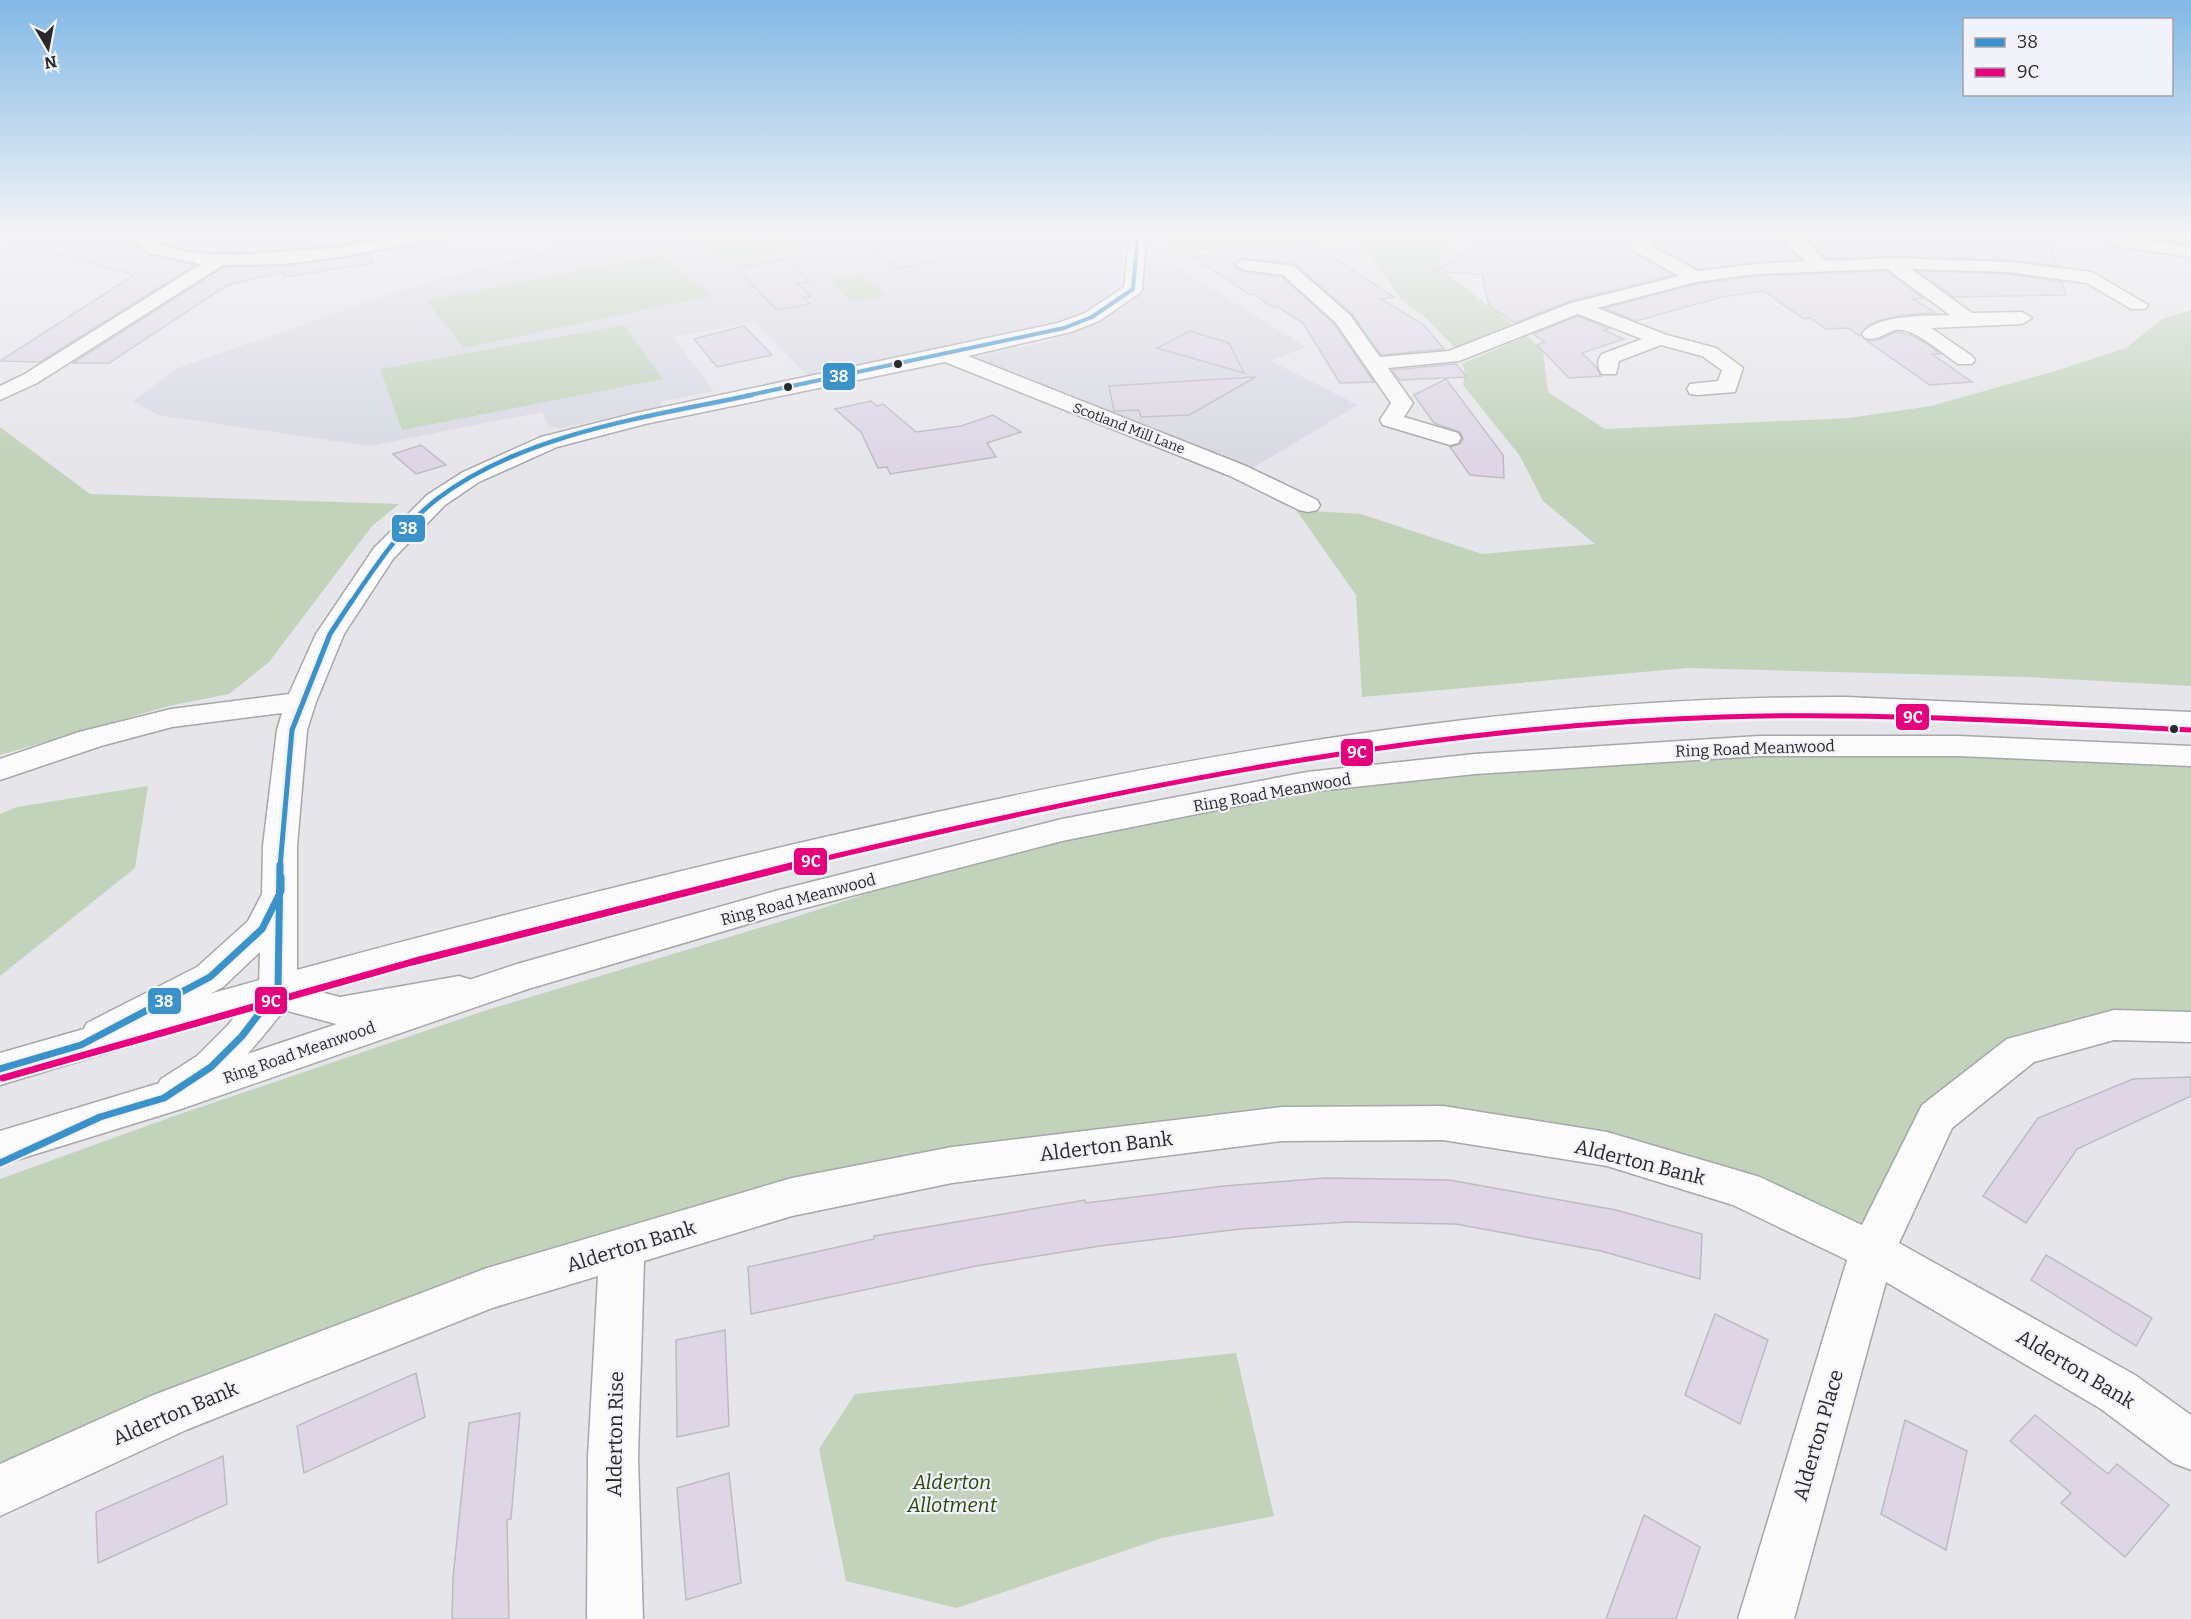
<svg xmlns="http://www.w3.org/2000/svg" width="2191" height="1619" font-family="Bitter,serif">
<rect width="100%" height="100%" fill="#e6e6ea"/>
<g fill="#d8d9e2">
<polygon points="608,232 1126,232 1120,284 1092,306 1056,324 810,379 754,322 673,337 714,391 659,402 661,406 562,428 549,427 542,412 369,446 158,415 133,401 178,368 402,290"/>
<polygon points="1172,264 1306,347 1271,361 1358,405 1248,471 966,359 1048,341 1093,324 1132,302 1145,285 1148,265"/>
</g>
<g fill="#c2d2bb">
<polygon points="692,232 766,232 704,242"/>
<polygon points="1166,232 1409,232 1442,238 1439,267 1513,325 1455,348 1426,318 1401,299 1360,240 1292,241 1181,254"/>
<polygon points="2141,232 2191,232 2191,251 2135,242"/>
<polygon points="782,237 797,248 726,262 712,250"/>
<polygon points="661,255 711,296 464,348 426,300"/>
<polygon points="862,275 886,296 852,302 829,280"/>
<polygon points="2191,310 2191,686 2026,677 1688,668 1362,697 1356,595 1296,510 1361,514 1482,554 1595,544 1543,501 1520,456 1463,385 1465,371 1462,364 1527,336 1543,351 1548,392 1605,429 1849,418 1931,406 2052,372 2126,348 2162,319"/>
<polygon points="624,325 663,379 402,430 380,369"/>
<polygon points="0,427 90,494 399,504 372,526 269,662 229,694 169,706 0,755"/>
<polygon points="1618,754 2191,756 2191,1027 2021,1051 1937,1117 1872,1251 1745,1190 1443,1123 952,1165 622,1249 0,1490 0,1179 177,1115 487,1010 789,919 1062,830 1307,782"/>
<polygon points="148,786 135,868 0,976 0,814 17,807"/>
<polygon points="1236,1353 1274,1516 1162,1538 957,1608 846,1581 819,1449 855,1394"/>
</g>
<g fill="#ded6e5" stroke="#bcbcbf" stroke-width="1.5">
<polygon points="6,232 122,232 149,255 195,265 40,362 0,361 134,275 5,239"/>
<polygon points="145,232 275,232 276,239 328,232 366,232 368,240 334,246 235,253 191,251 163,243"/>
<polygon points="852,232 906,232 944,260 898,268"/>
<polygon points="1498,232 1635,232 1628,246 1631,251 1673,275 1570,301 1515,323 1489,306 1482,274 1434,272"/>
<polygon points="1655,232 1778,232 1790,250 1800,259 1698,269 1653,244 1657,239"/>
<polygon points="1800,232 2001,240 2016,253 2025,243 2033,242 2051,245 2057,266 2008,260 1891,256 1827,259"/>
<polygon points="1277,243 1291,250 1320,249 1394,297 1381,299 1424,325 1444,349 1381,355 1351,313 1295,264 1244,258 1234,263 1234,267 1244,272 1282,277 1334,324 1374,382 1340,383 1303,323 1278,307 1272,307 1254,294 1250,295 1193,257"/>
<polygon points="371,254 372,263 285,277 282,272 226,286 109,363 73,363 224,267 284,266"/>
<polygon points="785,260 809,281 797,283 811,296 804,297 810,304 777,310 736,268"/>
<polygon points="1886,271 1923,298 1913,299 1936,313 1902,315 1878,321 1867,326 1860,336 1849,328 1826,329 1810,318 1804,319 1764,291 1722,297 1636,321 1604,308 1696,284 1756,276"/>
<polygon points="1918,271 2008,274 2062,282 2066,295 1954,297"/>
<polygon points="1578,316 1609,329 1603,330 1624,339 1582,353 1596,367 1601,376 1569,378 1537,345 1545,342 1533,334"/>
<polygon points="744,326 772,355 717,367 694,339"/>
<polygon points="1190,331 1229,343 1244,373 1157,348"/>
<polygon points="1896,332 1910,335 1927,344 1940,354 1932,354 1972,382 1930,385 1867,341 1878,340"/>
<polygon points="1456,364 1467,377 1400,380 1392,370"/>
<polygon points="1256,377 1189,415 1141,417 1139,410 1114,411 1109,386"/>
<polygon points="1446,379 1503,455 1504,478 1470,475 1450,447 1460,444 1463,439 1460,432 1434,423 1414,395"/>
<polygon points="871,401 877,406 883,404 916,432 961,426 993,415 1021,432 987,443 996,457 890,474 887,467 878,468 861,432 835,409"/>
<polygon points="421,445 446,465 416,474 393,454"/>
<polygon points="2191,1077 2191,1096 2077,1149 2026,1223 1983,1196 2038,1118 2133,1079"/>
<polygon points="1326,1178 1449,1180 1616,1210 1702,1234 1700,1279 1601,1251 1456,1224 1348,1222 1240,1229 1100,1246 976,1266 751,1314 748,1267 874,1239 874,1236 1085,1200 1086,1203 1224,1186"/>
<polygon points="2046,1255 2152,1318 2136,1346 2031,1280"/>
<polygon points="1715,1314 1768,1340 1740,1424 1685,1395"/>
<polygon points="725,1330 729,1426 677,1437 676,1340"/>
<polygon points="416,1373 425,1417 304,1473 297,1426"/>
<polygon points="520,1413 511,1519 507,1520 509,1619 452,1619 453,1578 469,1423"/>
<polygon points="2035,1415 2108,1474 2117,1464 2169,1505 2125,1557 2061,1503 2071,1493 2010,1441"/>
<polygon points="1905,1420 1967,1451 1946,1550 1881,1514"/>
<polygon points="223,1456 227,1504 98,1563 96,1512"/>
<polygon points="729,1473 741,1583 686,1600 677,1488"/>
<polygon points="1644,1515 1700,1547 1676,1619 1606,1619"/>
</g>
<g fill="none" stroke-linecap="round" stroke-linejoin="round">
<g stroke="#a7a7aa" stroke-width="3">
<g id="minor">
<polygon points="124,232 142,232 162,245 191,253 235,255 334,248 429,232 460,232 457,236 334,258 284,264 223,265 37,383 0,400 0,386 23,375 201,264 149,253"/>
<path d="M1130 232H1147L1142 289 1140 293 1099 321 1071 332 968 356 1246 466 1317 500 1320 505 1317 510 1308 512 1299 510 1230 476 945 362 645 424 557 447 479 482 445 505 393 559 344 634 316 702 307 730 297 846V982L309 989 340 997 459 976 472 980 478 990 472 1000 340 1025 284 1010C265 1034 207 1109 174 1106 170 1105 165 1103 161 1101L155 1090 161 1079 197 1056 228 1025 259 986 260 952 223 987 115 1045 101 1049 87 1045 81 1034 87 1023 197 967 248 921 262 894 263 846 277 730 282 713 172 727 101 746 0 780V759L79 732 171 709 289 694 316 634 374 548 427 495 463 472 541 437 636 413 1058 323 1085 313 1124 287Z"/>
<path d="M1637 232H1653L1655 238 1649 245 1698 271 1756 264 1806 261 1792 249 1780 232H1797L1826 261 1891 258 2008 262 2092 272 2148 305 2145 309H2131L2087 283 2008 272 1911 269 1972 313 2022 312 2032 318 2022 324 1931 328 1972 356 1975 360 1972 364H1958C1943 354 1913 327 1896 330 1885 333 1878 341 1865 338L1862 334C1876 314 1927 316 1950 315L1887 269 1756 274 1696 282 1597 308 1667 335 1716 348 1743 368 1735 392 1698 395 1690 394 1687 389 1690 384 1718 381 1722 370 1702 356 1661 345 1619 361 1616 374H1602C1597 368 1597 360 1602 354L1642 339 1578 314 1459 361 1388 368 1413 403 1404 417 1458 433 1461 438 1458 443 1450 445 1383 425 1380 420 1391 403 1336 323 1283 275 1244 270 1235 265 1244 260 1294 266 1350 315 1380 357 1449 351 1571 303 1679 276 1633 250 1630 246 1637 237Z"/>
<polygon points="2121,237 2191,247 2191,257 2115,246 2112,242"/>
<polygon points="2114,1010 2191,1012 2191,1042 2114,1040 2034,1062 1952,1128 1899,1243 2135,1375 2191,1415 2191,1470 2173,1463 2101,1409 1886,1282 1794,1619 1738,1619 1847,1260 1733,1205 1607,1166 1443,1140 1282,1141 952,1183 792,1216 644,1261 638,1457 643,1619 587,1619 588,1457 598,1276 492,1308 186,1430 0,1516 0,1464 151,1396 487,1268 792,1178 952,1147 1282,1107 1443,1106 1607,1132 1760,1177 1862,1225 1922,1105 2007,1039"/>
</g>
</g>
<g stroke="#a7a7aa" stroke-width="3">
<g id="trunk">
<path d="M1846 697 2191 712V730C2012 721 1832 708 1652 720 1371 739 1097 795 823 860 546 926 272 1002 0 1085V1053C273 974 548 901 825 837 1161 760 1500 696 1846 697Z"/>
<polygon points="1759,736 1958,736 2191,746 2191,766 1958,756 1759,756 1475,774 1307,792 1062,841 782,914 528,989 178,1110 0,1165 0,1131 163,1082 517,964 779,890 1062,819 1307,772 1475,754"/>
</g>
</g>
<use href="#minor" fill="#fbfbfc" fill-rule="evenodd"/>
<use href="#trunk" fill="#fbfbfc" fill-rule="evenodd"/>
<g stroke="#f2f3fa" stroke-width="6">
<polyline id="bus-1-far3" points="745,396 1064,328 1092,317 1133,289 1138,232"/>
</g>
<g stroke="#f2f3fa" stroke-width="8">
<path id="bus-1-far2" d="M350 604C375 567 401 527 437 499 524 433 648 417 752 395"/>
</g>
<g stroke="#f2f3fa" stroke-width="10">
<polyline id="bus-1-far1" points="280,867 292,730 330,634 351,602"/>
</g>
<g stroke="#f2f3fa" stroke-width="11">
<g id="bus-1">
<polyline points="0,1069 81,1045 210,977 262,929 281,891 281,877"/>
<polyline points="0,1163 100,1117 164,1098 211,1067 242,1036 278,989 280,865"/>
</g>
</g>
<g stroke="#f2f3fa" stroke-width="10">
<path id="bus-2-far1" d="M789 867C1094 794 1407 727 1722 717 1878 712 2035 722 2191 730"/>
</g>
<g stroke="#f2f3fa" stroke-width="11">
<polyline id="bus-2" points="3,1078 412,962 795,865"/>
</g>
<use href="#bus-1-far3" stroke="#3a92c8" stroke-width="4"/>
<use href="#bus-1-far2" stroke="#3a92c8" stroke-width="4.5"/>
<use href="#bus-1-far1" stroke="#3a92c8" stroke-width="5"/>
<use href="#bus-1" stroke="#3a92c8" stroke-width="7"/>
<use href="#bus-2-far1" stroke="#e5007d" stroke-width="5"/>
<use href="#bus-2" stroke="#e5007d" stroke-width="7"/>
</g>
<linearGradient id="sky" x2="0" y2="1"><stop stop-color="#82b8e5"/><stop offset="0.51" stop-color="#f4f4f6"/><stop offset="1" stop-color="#f4f4f6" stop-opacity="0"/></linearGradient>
<rect width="2191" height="458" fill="url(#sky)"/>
<g fill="#29292c" stroke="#f2f3fa" stroke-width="2">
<circle cx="898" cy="364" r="5"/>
<circle cx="788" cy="387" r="5"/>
<circle cx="2174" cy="729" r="5"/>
</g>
<g text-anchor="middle" stroke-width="4.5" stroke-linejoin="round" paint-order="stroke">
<g font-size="14" fill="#29292c" stroke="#f2f3fa">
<text transform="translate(1129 428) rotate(21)" y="5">Scotland Mill Lane</text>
</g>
<g font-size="16" fill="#29292c" stroke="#f2f3fa">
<text transform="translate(1755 748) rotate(-2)" y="6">Ring Road Meanwood</text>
<text transform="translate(1272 792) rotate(-10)" y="6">Ring Road Meanwood</text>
<text transform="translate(798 899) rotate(-15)" y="6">Ring Road Meanwood</text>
<text transform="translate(299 1052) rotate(-19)" y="6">Ring Road Meanwood</text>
</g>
<g font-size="20" fill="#29292c" stroke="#f2f3fa">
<text transform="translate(1106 1146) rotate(-7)" y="7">Alderton Bank</text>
<text transform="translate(1640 1162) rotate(14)" y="7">Alderton Bank</text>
<text transform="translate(631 1246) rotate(-17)" y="7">Alderton Bank</text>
<text transform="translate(2076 1369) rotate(31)" y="7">Alderton Bank</text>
<text transform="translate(175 1413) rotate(-23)" y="7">Alderton Bank</text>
<text transform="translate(615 1434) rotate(-89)" y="7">Alderton Rise</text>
<text transform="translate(1818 1435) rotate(-74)" y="7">Alderton Place</text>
</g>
<g font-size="20" font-style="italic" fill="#244a03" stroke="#f2f3fa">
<text x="952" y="1489">Alderton<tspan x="952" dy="23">Allotment</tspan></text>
</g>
</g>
<g stroke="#f2f3fa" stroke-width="2">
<rect x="822" y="362" width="34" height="29" rx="6" fill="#3a92c8"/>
<rect x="391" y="514" width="35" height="29" rx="6" fill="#3a92c8"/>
<rect x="1895" y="703" width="35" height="28" rx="6" fill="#e5007d"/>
<rect x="1340" y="738" width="34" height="29" rx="6" fill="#e5007d"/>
<rect x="793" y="847" width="35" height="29" rx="6" fill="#e5007d"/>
<rect x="254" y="986" width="34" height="29" rx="6" fill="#e5007d"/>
<rect x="147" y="987" width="35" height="28" rx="6" fill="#3a92c8"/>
</g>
<g font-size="16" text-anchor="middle" font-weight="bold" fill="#fff">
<text x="839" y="382">38</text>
<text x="408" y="534">38</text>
<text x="1913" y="723">9C</text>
<text x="1357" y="758">9C</text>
<text x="811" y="867">9C</text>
<text x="271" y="1007">9C</text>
<text x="164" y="1007">38</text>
</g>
<rect x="1963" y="18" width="210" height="78" fill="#f2f3fa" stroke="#a2a2a8" stroke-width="1.5"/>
<rect x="1975" y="38" width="30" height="9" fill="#3a92c8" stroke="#a2a2a8" stroke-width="1.5"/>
<text x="2017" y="48" font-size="18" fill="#29292c">38</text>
<rect x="1975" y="68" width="30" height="9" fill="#e5007d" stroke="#a2a2a8" stroke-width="1.5"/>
<text x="2017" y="78" font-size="18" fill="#29292c">9C</text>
<g transform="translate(48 48) rotate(170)" stroke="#f2f3fa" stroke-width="4.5" paint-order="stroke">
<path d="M0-4.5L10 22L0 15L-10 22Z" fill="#29292c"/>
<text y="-9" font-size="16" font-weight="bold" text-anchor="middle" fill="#29292c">N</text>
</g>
</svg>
